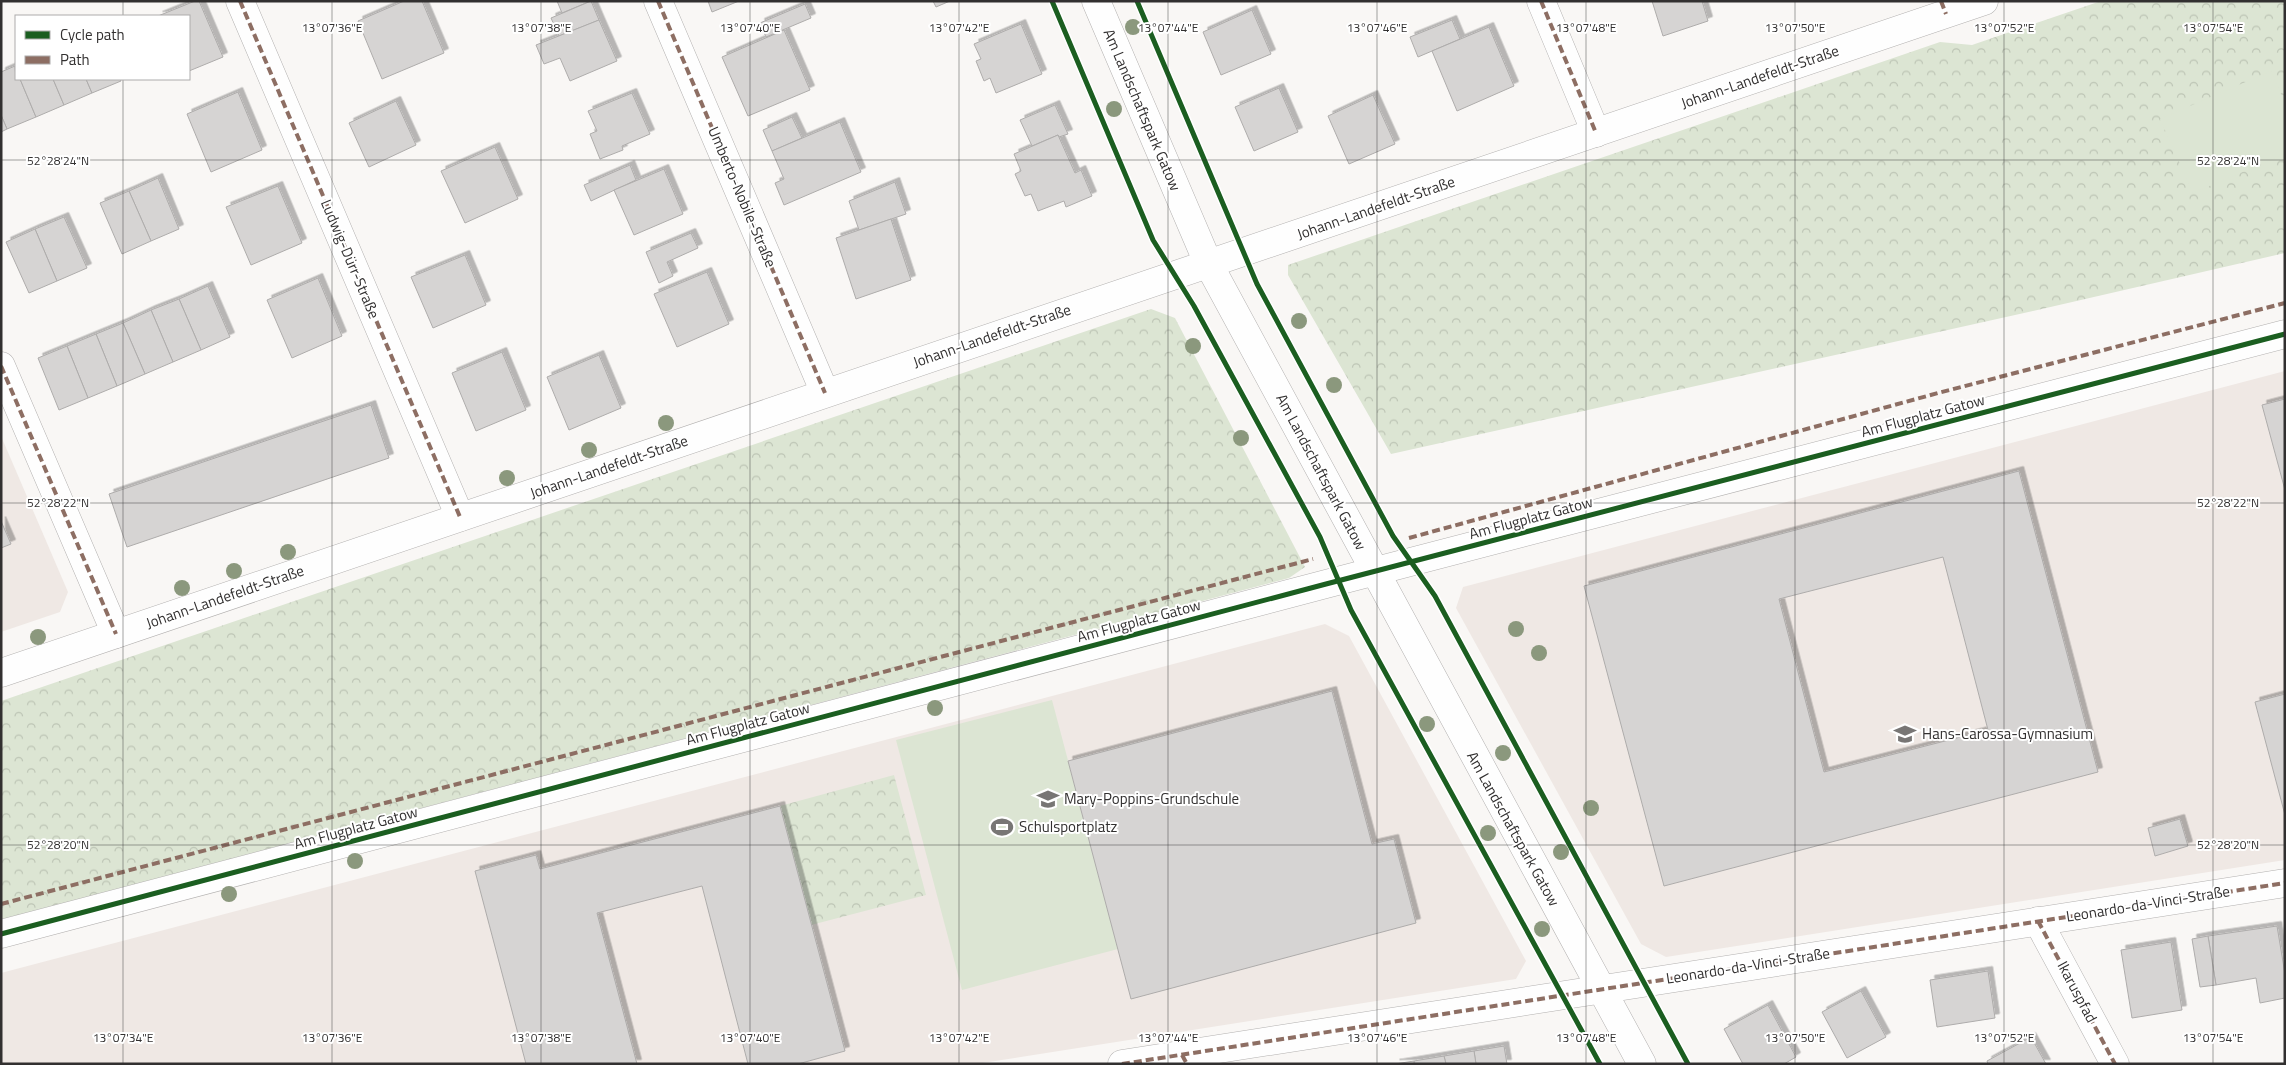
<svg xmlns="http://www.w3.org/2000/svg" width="2286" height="1065" font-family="'Titillium Web',sans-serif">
<defs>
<pattern id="forest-crowns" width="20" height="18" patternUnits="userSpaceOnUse" patternTransform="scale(1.25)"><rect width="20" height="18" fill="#dce5d3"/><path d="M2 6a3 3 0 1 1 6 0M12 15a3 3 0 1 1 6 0" fill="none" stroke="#bdc5b5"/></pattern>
<filter id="shadow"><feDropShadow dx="4.5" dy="-4.5" stdDeviation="0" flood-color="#0004"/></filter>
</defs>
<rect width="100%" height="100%" fill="#f9f7f5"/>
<g fill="#efe8e4">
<polygon points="2285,371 2285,860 1666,957 1641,944 1456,608 1463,587"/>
<polygon points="1,436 68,592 60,612 1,632"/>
<polygon points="1325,624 1349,636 1526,961 1516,979 976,1064 1,1064 1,973"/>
</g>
<g fill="url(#forest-crowns)">
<polygon points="2101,1 2285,1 2285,253 2024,313 1391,454 1288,275 1288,265 1940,42 1972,45"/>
<polygon points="1151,309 1175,318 1305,567 1289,578 1,920 1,701"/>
<polygon points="894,775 926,895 811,925 780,806"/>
</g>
<g fill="#dce5d3">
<polygon points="2271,71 2285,103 2285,154 2193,193 2160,119"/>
<polygon points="1052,700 1118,949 962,990 896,740"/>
</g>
<g fill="#d6d4d3" stroke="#aeacab" fill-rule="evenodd" filter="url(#shadow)">
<polygon points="195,1 199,1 223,57 189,71 189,16 158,16"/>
<polygon points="404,1 422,1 444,53 382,79 358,21"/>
<polygon points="557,1 591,1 562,13"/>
<polygon points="591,1 599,20 559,36 551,18"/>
<polygon points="708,1 739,1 712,12"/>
<polygon points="933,1 950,1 936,7"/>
<polygon points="1652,1 1702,1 1708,21 1663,36"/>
<polygon points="805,4 811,18 766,37 760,23"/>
<polygon points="1252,10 1271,54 1221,75 1203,32"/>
<polygon points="599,20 617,61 570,81 560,58 544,64 536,45"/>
<polygon points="1452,20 1460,39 1418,57 1410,37"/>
<polygon points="1021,24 1042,74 996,93 990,78 984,81 976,61 981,59 974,44"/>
<polygon points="1489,27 1514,86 1457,111 1432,51"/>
<polygon points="784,30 810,90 748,116 722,57"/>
<polygon points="15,66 16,79 20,79 36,117 7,129 1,115 1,72"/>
<polygon points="20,79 53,79 64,105 36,117"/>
<polygon points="53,79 86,79 92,93 64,105"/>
<polygon points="86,79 120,79 121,81 92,93"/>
<polygon points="1279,88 1298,132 1254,151 1235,107"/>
<polygon points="238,92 262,150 211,172 187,114"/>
<polygon points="632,93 650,134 622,146 623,150 600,159 590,134 597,131 588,111"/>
<polygon points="1373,95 1395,144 1349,164 1328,116"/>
<polygon points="396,101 416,145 369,167 349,123"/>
<polygon points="1055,105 1068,134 1059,137 1058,135 1032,146 1020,120"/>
<polygon points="1,115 7,129 1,132"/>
<polygon points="792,117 802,138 772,151 763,130"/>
<polygon points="840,122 861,172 784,205 775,183 784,179 772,151"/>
<polygon points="1058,135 1075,173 1081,170 1092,196 1066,207 1064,201 1038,211 1031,194 1025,196 1015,174 1021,171 1014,154"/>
<polygon points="495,147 518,199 465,223 441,171"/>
<polygon points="630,165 636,180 591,201 584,185"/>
<polygon points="664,169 683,214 634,235 614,190"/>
<polygon points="158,178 179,229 151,241 129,191"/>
<polygon points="895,182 906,214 859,230 849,201"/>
<polygon points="278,186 302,243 251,265 226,207"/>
<polygon points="129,191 151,241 122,254 100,203"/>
<polygon points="64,217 87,268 57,281 35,229"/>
<polygon points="891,219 911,280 856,299 836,238"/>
<polygon points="35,229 57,281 29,293 6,242"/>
<polygon points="691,233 698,248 667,262 673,276 659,283 646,252"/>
<polygon points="465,255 486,305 433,328 411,277"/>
<polygon points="707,272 729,324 677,347 654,294"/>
<polygon points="318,278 342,336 292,358 267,300"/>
<polygon points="208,286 230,337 201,350 179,299"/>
<polygon points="179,299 201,350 173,362 151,310"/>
<polygon points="151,310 173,362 145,374 123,323"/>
<polygon points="123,323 145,374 117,386 96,334"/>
<polygon points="96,334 117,386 88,398 67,346"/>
<polygon points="67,346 88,398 59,410 38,358"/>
<polygon points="502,352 526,410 476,431 452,373"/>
<polygon points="599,355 621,408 569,430 547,377"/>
<polygon points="2285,399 2285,490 2262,405"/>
<polygon points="371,405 389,458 127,547 109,494"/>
<path d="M2019 471 2098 772 1664 886 1584 586ZM1943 557 1988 730 1824 772 1779 599Z"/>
<polygon points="1,521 11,544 1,548"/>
<polygon points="1332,691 1372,844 1394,839 1416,923 1131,999 1068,761"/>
<polygon points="2285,694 2285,815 2255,702"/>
<polygon points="780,806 845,1051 798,1064 748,1064 702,886 597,913 637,1064 526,1064 475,871 536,855 540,869"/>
<polygon points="2180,819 2188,846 2155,856 2148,828"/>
<polygon points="2277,926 2285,974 2285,998 2260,1003 2256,978 2216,985 2208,936"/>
<polygon points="2208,936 2216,985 2200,987 2192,939"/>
<polygon points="2171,942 2182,1010 2132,1018 2121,950"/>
<polygon points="1988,971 1995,1018 1937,1027 1930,980"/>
<polygon points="1861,991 1886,1037 1847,1058 1822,1012"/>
<polygon points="1768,1005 1796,1057 1784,1064 1743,1064 1724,1029"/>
<polygon points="2031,1037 2046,1064 1988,1064 1987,1061"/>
<polygon points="1504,1046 1507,1064 1476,1064 1474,1051"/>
<polygon points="1474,1051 1476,1064 1446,1064 1444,1056"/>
<polygon points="1444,1056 1446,1064 1414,1064 1414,1061"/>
<polygon points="1414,1061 1414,1064 1395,1064"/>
</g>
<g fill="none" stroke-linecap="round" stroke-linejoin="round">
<g stroke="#b3b1b0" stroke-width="29">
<g id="minor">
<polyline points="240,1 460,517"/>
<polyline points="658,1 825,393"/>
<polyline points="1096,1 1208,263 1642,1064"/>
<polyline points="1541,1 1596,133"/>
<polyline points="1,366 116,634"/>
<polyline points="1,673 1984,1"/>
<polyline points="2038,921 2115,1064"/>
<polyline points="1,934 1326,584 2285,334"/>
<polyline points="1122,1064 2285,883"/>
</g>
</g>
<use href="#minor" stroke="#fefefe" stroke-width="28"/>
<g stroke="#8d6e63" stroke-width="4" stroke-dasharray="8 4" stroke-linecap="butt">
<polyline points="240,1 460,517"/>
<polyline points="658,1 825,393"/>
<polyline points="1541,1 1596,133"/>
<polyline points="1941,1 1946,14"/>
<polyline points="1,366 116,634"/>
<polyline points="1409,538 1938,393 2285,303"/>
<polyline points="1,904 1313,559"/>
<polyline points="2038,921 2115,1064"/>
<polyline points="1182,1055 1187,1064"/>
<polyline points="1122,1064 2285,883"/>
</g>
<g stroke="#fff" stroke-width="8">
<g id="cycleway">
<polyline points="1052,1 1153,240 1194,306 1320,537 1351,610 1600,1064"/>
<polyline points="1137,1 1257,284 1393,536 1435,596 1688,1064"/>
<polyline points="1,934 1326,584 2285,334"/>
</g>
</g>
<use href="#cycleway" stroke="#1b5e20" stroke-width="5"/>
</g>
<g fill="#8b987d">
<circle cx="1133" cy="27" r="8"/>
<circle cx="1114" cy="109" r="8"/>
<circle cx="1299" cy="321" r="8"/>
<circle cx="1193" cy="346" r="8"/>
<circle cx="1334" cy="385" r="8"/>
<circle cx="666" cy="423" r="8"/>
<circle cx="1241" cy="438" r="8"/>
<circle cx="589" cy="450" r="8"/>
<circle cx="507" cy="478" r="8"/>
<circle cx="288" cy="552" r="8"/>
<circle cx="234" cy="571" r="8"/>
<circle cx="182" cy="588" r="8"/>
<circle cx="1516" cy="629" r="8"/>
<circle cx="38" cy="637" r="8"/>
<circle cx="1539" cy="653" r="8"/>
<circle cx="935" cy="708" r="8"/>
<circle cx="1427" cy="724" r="8"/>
<circle cx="1503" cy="753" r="8"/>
<circle cx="1591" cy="808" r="8"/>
<circle cx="1488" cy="833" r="8"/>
<circle cx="1561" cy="852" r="8"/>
<circle cx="355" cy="861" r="8"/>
<circle cx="229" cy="894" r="8"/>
<circle cx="1542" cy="929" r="8"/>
</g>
<path fill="none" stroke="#323030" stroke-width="1" stroke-opacity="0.45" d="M123 1V16M332 1V1064M541 1V1064M750 1V1064M959 1V1064M1168 1V1064M1377 1V1064M1586 1V1064M1795 1V1064M2004 1V1064M2213 1V1064M123 79V1064M1 160H2285M1 503H2285M1 845H2285"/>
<defs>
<g id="school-bare" transform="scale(1.725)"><path d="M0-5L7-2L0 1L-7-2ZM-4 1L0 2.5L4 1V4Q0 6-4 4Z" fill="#787675" stroke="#fff" stroke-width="2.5" paint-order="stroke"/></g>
<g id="stadium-bare" transform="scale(1.725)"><path d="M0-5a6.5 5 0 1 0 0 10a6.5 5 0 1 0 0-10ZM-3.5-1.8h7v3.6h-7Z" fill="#787675" stroke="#fff" stroke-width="2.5" paint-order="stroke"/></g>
</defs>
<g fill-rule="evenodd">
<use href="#school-bare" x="1905" y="734"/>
<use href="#school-bare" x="1048" y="799"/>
<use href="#stadium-bare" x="1002" y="827"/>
</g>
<g text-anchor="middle" stroke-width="4" stroke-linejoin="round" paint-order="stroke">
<g font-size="15" fill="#323030" stroke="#fff">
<text transform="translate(1760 77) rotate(-19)" y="5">Johann-Landefeldt-Straße</text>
<text transform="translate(1142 110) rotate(67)" y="5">Am Landschaftspark Gatow</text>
<text transform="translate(742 197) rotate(67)" y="5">Umberto-Nobile-Straße</text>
<text transform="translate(1376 208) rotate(-19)" y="5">Johann-Landefeldt-Straße</text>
<text transform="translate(350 259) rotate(67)" y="5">Ludwig-Dürr-Straße</text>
<text transform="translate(992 336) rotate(-19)" y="5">Johann-Landefeldt-Straße</text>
<text transform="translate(1923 416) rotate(-15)" y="5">Am Flugplatz Gatow</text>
<text transform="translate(609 467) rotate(-19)" y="5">Johann-Landefeldt-Straße</text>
<text transform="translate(1321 472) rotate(62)" y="5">Am Landschaftspark Gatow</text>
<text transform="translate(1531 518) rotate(-15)" y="5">Am Flugplatz Gatow</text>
<text transform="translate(225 597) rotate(-19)" y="5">Johann-Landefeldt-Straße</text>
<text transform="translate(1139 621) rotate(-15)" y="5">Am Flugplatz Gatow</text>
<text transform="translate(748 724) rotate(-15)" y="5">Am Flugplatz Gatow</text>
<text transform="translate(356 828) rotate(-15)" y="5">Am Flugplatz Gatow</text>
<text transform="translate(1513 829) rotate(61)" y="5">Am Landschaftspark Gatow</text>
<text transform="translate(2148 904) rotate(-9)" y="5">Leonardo-da-Vinci-Straße</text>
<text transform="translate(1748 966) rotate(-9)" y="5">Leonardo-da-Vinci-Straße</text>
<text transform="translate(2077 992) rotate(62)" y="5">Ikaruspfad</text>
</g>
<g font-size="15" fill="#323030" stroke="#fff" text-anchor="start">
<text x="1922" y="739">Hans-Carossa-Gymnasium</text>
<text x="1064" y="804">Mary-Poppins-Grundschule</text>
<text x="1019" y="832">Schulsportplatz</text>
</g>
</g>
<g font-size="12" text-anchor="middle" fill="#323030" stroke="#fff" stroke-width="4" stroke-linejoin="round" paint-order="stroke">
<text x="332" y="32">13°07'36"E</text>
<text x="541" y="32">13°07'38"E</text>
<text x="750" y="32">13°07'40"E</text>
<text x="959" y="32">13°07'42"E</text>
<text x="1168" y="32">13°07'44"E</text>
<text x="1377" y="32">13°07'46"E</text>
<text x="1586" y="32">13°07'48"E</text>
<text x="1795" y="32">13°07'50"E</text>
<text x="2004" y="32">13°07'52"E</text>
<text x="2213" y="32">13°07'54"E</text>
<text x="58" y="165">52°28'24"N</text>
<text x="2228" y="165">52°28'24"N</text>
<text x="58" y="507">52°28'22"N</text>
<text x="2228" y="507">52°28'22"N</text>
<text x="58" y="849">52°28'20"N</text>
<text x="2228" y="849">52°28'20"N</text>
<text x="123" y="1042">13°07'34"E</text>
<text x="332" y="1042">13°07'36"E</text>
<text x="541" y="1042">13°07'38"E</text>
<text x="750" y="1042">13°07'40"E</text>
<text x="959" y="1042">13°07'42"E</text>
<text x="1168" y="1042">13°07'44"E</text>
<text x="1377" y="1042">13°07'46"E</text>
<text x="1586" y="1042">13°07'48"E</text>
<text x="1795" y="1042">13°07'50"E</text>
<text x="2004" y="1042">13°07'52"E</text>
<text x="2213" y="1042">13°07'54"E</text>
</g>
<rect width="2286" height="1065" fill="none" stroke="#323030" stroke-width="5"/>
<rect x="15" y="15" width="175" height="65" fill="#ffffff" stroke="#adacac"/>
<rect x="25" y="31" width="25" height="8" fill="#1b5e20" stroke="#adacac"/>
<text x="60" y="40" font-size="15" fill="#323030">Cycle path</text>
<rect x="25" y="56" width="25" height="8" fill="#8d6e63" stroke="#adacac"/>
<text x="60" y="65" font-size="15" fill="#323030">Path</text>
</svg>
